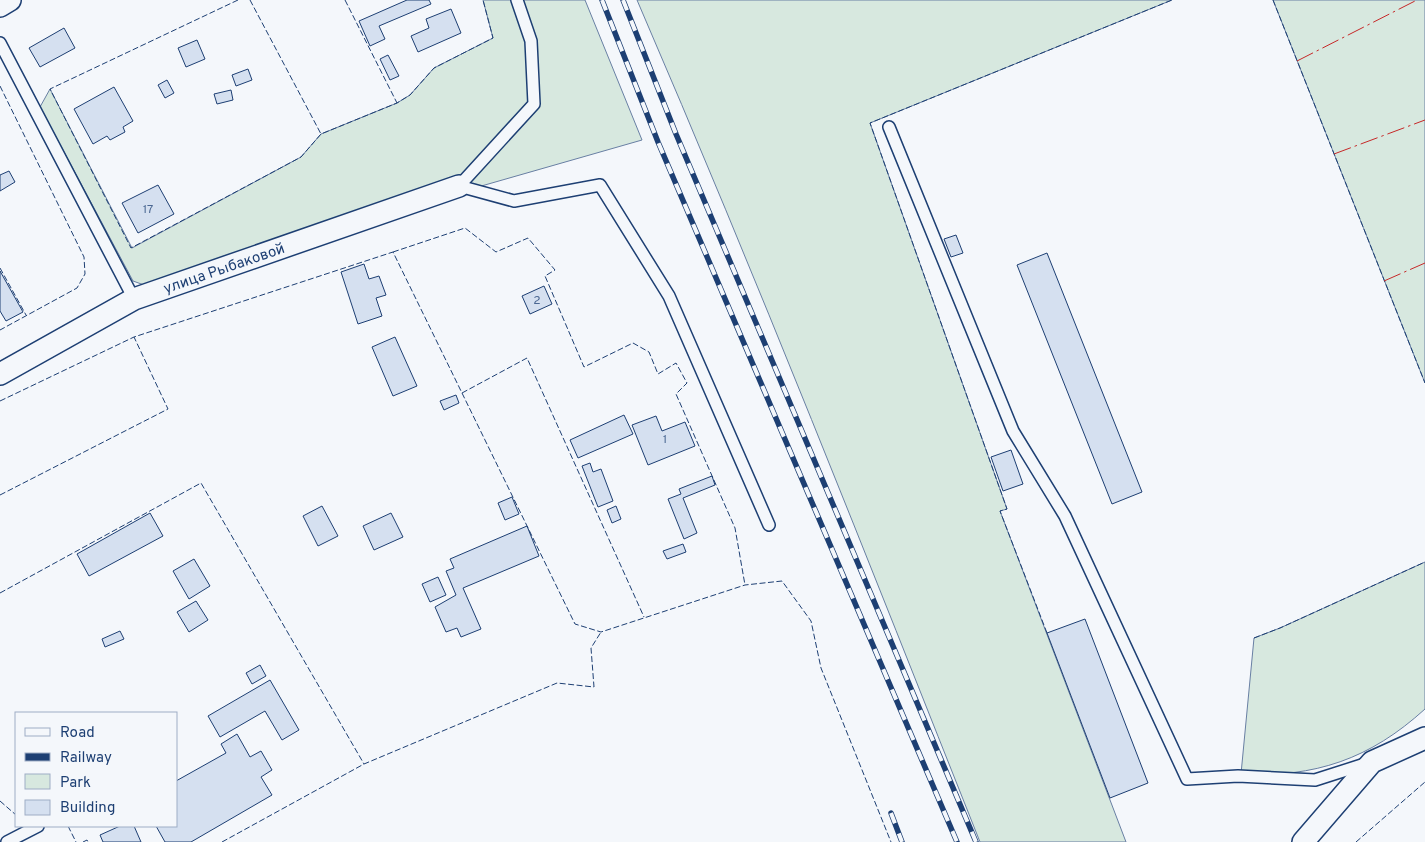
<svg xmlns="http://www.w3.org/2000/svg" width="1425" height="842" font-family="Overpass,sans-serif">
<rect width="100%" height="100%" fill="#f4f7fb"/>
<g fill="#d7e8df" stroke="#687fa3">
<polygon points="483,0 585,0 642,140 429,201 158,290 133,281 40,107 50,89 132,248 301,157 321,134 397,103 410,95 434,68 493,38"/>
<path d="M637 0H1172L870 123 1007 509 1000 511 1126 842H980C868 560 757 278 637 0Z"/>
<polygon points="1273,0 1425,0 1425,383"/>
<path d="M1425 562V709C1370 759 1315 778 1241 774L1254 638 1280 628Z"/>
</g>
<g fill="#d5e0f0" stroke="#1d3f73">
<polygon points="407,0 429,0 431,4 379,26 385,39 370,46 359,21"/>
<polygon points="451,9 461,33 418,52 411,36 429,28 426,19"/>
<polygon points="64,28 75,48 40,67 29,48"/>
<polygon points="197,40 205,59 186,67 178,48"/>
<polygon points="388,55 399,76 390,80 380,59"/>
<polygon points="248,69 252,80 236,86 232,75"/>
<polygon points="167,80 174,93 165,98 158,85"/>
<polygon points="114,87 133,121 123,127 125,132 110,140 107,136 93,144 74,109"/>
<polygon points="231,90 233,100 217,104 214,94"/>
<polygon points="9,171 15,182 0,191 0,175"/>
<polygon points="158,185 174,214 138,233 122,203"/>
<polygon points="956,235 963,253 951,257 944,239"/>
<polygon points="1047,253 1142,492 1112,504 1017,265"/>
<polygon points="364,264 369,279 379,276 386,295 376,298 382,316 358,324 341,272"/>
<polygon points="0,271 23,312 6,321 0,311"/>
<polygon points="544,286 552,304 530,314 522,296"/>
<polygon points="395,337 417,386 393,396 372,347"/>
<polygon points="456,395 459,403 444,410 440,401"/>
<polygon points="624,415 633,434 578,458 570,440"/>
<polygon points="656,416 662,431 685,422 695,446 648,465 632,425"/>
<polygon points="1011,450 1023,484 1003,491 991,457"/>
<polygon points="590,463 593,472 601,469 613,501 598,507 582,466"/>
<polygon points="712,476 715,485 683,498 697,533 684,539 668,499 681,494 679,489"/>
<polygon points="512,497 519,514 505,520 498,503"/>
<polygon points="322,506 338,536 318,546 303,516"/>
<polygon points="616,506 621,519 612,523 607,510"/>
<polygon points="150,513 163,536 89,576 77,554"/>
<polygon points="391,513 403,537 374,550 363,526"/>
<polygon points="527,526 539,556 463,588 481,629 461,637 457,628 446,632 435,607 456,595 446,571 454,568 450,559"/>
<polygon points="683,544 686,552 667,559 663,551"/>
<polygon points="194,559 210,586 189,599 173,571"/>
<polygon points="438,577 446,595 430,602 422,584"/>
<polygon points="196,601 208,620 189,632 177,612"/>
<polygon points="1085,619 1148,783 1110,798 1047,633"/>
<polygon points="120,631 124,639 105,647 102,639"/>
<polygon points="260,665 266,676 252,684 246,673"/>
<polygon points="270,680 299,730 282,740 265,711 220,737 208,716"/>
<polygon points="237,734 250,757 261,751 272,770 261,777 272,795 191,842 165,842 156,826 176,826 176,781 226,753 221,744"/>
<polygon points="120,826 134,826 141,842 103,842 100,835"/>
</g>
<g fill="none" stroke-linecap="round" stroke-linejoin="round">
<g stroke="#1d3f73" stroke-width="14">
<g id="service">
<polyline points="517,0 531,41 534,104 459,186 514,201 600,185 669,296 769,525"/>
<polyline points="0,43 134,299"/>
<polyline points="889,127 1013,431 1065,516 1187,779 1238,776 1315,780 1368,763"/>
<polyline points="7,842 38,826"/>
</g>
</g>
<g stroke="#1d3f73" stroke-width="24">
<g id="minor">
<polyline points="0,6 10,0"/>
<polyline points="0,374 134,299 459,186"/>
<polyline points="1303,842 1372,762 1425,738"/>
</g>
</g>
<use href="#service" stroke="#f4f7fb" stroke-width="11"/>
<use href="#minor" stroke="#f4f7fb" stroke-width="21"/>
<g stroke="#1d3f73" stroke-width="5.5">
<g id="rail">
<polyline points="602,0 658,142 957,842"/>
<polyline points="623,0 676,134 976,842"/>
<polyline points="891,813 902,842"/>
</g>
</g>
<use href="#rail" stroke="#f4f7fb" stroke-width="4" stroke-dasharray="11" stroke-linecap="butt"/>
<g stroke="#1d3f73" stroke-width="1" stroke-dasharray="6 2.5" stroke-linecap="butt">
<polyline points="238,0 50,89 131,248 301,157 321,134 397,103 410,95 434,68 493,38 483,0"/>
<polyline points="250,0 321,134"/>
<polyline points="345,0 397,103"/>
<polyline points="1273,0 1425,383"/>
<polyline points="0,86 84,257 85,274 77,288 0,330"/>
<polyline points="393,252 465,228 496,252 528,238 555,270 545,276 584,367 633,343 649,352 658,374 676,363 687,383 676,394 735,528 745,585"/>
<polyline points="0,268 26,315"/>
<polyline points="462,393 527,358 644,617"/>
<polyline points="0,401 134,337 393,252 575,624 601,632 745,585 782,581 811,621 821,668 891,842"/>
<polyline points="0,495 168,409 134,337"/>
<polyline points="0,593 201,483 364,764"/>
<polyline points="1047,633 1000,511 1007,509 870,123 1172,0"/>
<polyline points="1254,638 1280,628 1425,562"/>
<polyline points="0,801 16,815"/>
<polyline points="68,826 76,842"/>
<polyline points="83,842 87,840 88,842"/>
<polyline points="222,842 364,764 557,683 594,687 591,648 601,632"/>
<polyline points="1356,842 1425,782"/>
</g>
<g stroke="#c62828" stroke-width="1" stroke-dasharray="18 4 2.5 4" stroke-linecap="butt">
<polyline points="1297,61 1417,0"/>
<polyline points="1334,154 1425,120"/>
<polyline points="1384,281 1425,263"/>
</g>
</g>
<g text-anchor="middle" stroke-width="4" stroke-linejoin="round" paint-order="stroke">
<g font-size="12" fill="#4b6792">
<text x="148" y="213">17</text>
<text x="537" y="304">2</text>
<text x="665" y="443">1</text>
</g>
<g font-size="15" fill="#1d3f73" stroke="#f4f7fb">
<text transform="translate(224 268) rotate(-19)" y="5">улица Рыбаковой</text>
</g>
</g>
<rect x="15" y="712" width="162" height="115" fill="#f4f7fb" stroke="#9eadc5"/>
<rect x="25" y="728" width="25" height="8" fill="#f4f7fb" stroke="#9eadc5"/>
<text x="60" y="737" font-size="15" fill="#1d3f73">Road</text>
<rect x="25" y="753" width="25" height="8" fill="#1d3f73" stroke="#9eadc5"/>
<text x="60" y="762" font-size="15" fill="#1d3f73">Railway</text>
<rect x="25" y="774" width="25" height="15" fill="#d7e8df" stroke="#9eadc5"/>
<text x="60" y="787" font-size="15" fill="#1d3f73">Park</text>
<rect x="25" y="800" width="25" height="15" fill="#d5e0f0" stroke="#9eadc5"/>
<text x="60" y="812" font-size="15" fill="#1d3f73">Building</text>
</svg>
